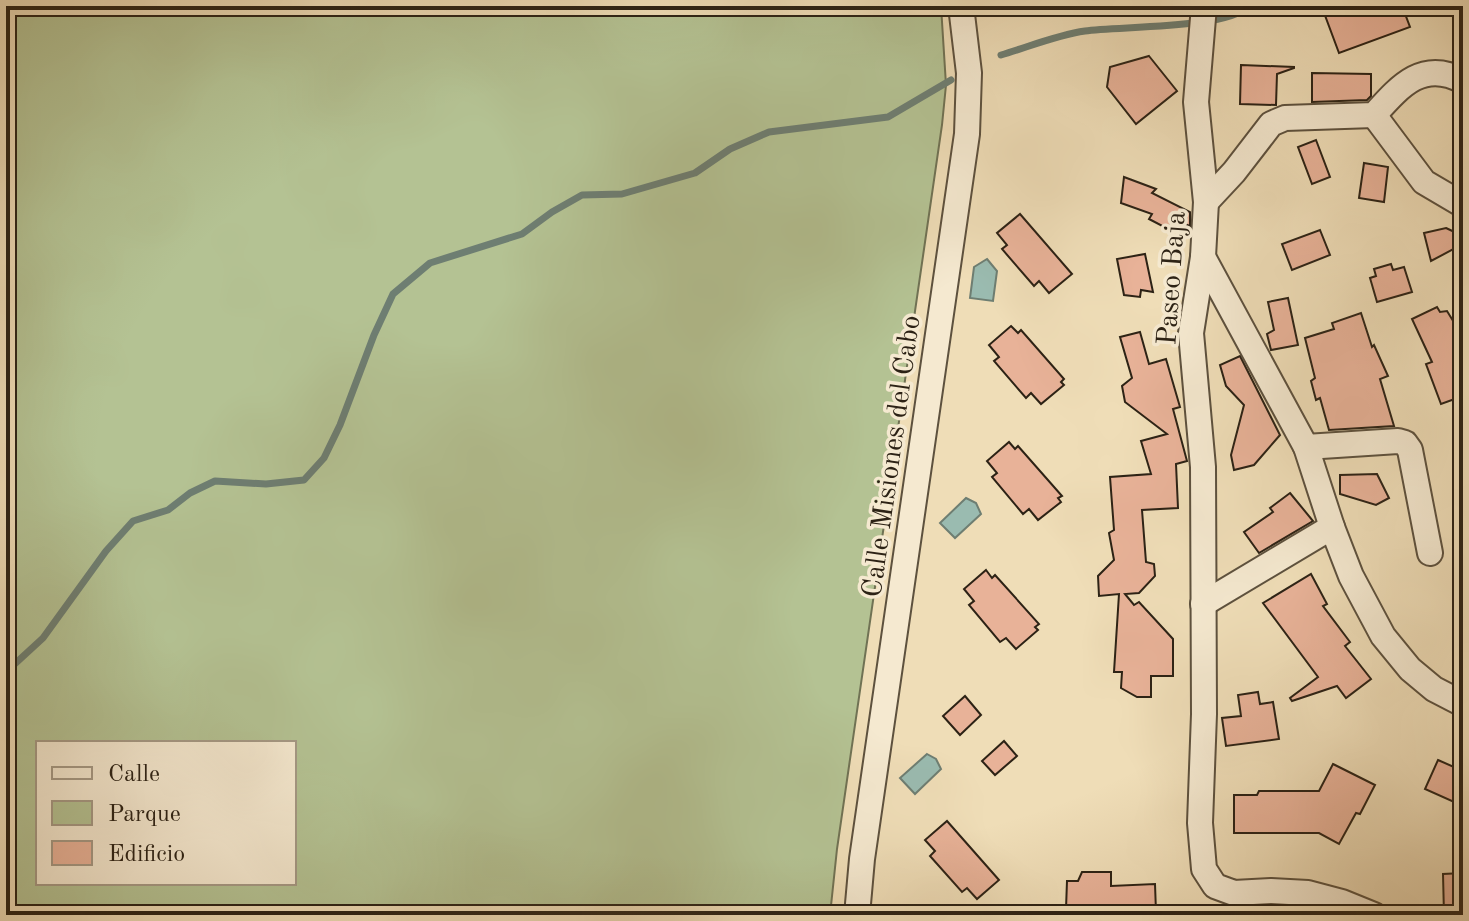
<svg xmlns="http://www.w3.org/2000/svg" width="1469" height="921" font-family="'Old Standard TT',serif">
<rect width="100%" height="100%" fill="#efddb7"/>
<filter id="stains"><feTurbulence type="fractalNoise" baseFrequency=".0025" numOctaves="4"/><feColorMatrix values="0 0 0 0 .2 0 0 0 0 .09 0 0 0 0 .02 0 0 0 .5 -.17"/></filter>
<radialGradient id="worn" r=".72"><stop offset=".6" stop-color="#630" stop-opacity="0"/><stop offset="1" stop-color="#630" stop-opacity=".3"/></radialGradient>
<path fill="#b4c293" stroke="#707254" stroke-width="2" fill-rule="evenodd" d="M6 6H941L946 85 942 125 837 849 830 915H6ZM38 743H294V883H38Z"/>
<g fill="#9abbb0" stroke="#6e7e72" stroke-width="2">
<polygon points="987,259 997,271 993,301 970,298 974,267"/>
<polygon points="966,498 976,503 981,514 955,538 940,523"/>
<polygon points="927,754 936,759 941,769 915,794 900,778"/>
</g>
<g fill="none" stroke-linecap="round" stroke-linejoin="round">
<g stroke="#6e7e72" stroke-width="7">
<path d="M1001 55C1028 47 1057 35 1085 31 1119 26 1227 29 1249 6"/>
<polyline points="6,672 43,638 106,551 133,521 168,510 190,493 215,481 266,484 304,480 324,458 340,425 374,335 393,294 430,263 522,234 552,212 582,195 622,194 695,173 730,149 769,132 888,117 951,80"/>
</g>
</g>
<g fill="#e8b298" stroke="#2c2215" stroke-width="2">
<polygon points="1333,6 1402,6 1410,27 1339,53 1323,10"/>
<polygon points="1149,56 1177,91 1136,124 1107,87 1110,67"/>
<polygon points="1241,65 1294,67 1294,68 1277,74 1276,105 1240,104"/>
<polygon points="1312,73 1371,74 1371,96 1367,100 1312,102"/>
<polygon points="1316,140 1330,177 1312,184 1298,147"/>
<polygon points="1364,163 1388,167 1384,202 1359,198"/>
<polygon points="1124,177 1156,189 1152,193 1190,212 1190,226 1173,220 1168,229 1149,219 1152,214 1121,203"/>
<polygon points="1020,214 1072,274 1049,293 1039,281 1034,286 1002,249 1007,245 997,233"/>
<polygon points="1446,228 1463,236 1463,244 1431,261 1424,233"/>
<polygon points="1320,230 1330,255 1292,270 1282,244"/>
<polygon points="1145,254 1153,292 1141,290 1140,297 1124,295 1117,259"/>
<polygon points="1391,264 1393,270 1404,267 1412,292 1377,302 1370,278 1376,276 1374,269"/>
<polygon points="1288,298 1298,345 1271,350 1267,334 1274,330 1268,302"/>
<polygon points="1437,307 1440,312 1447,311 1463,337 1463,396 1441,404 1426,364 1432,362 1412,319"/>
<polygon points="1361,313 1372,347 1374,345 1388,376 1380,379 1394,426 1329,430 1320,398 1316,400 1311,381 1315,378 1305,338 1334,329 1332,323"/>
<polygon points="1011,326 1018,333 1021,330 1064,379 1061,382 1064,385 1041,404 1031,393 1026,398 994,361 999,357 989,345"/>
<polygon points="1140,332 1149,364 1166,359 1180,407 1173,409 1187,461 1176,464 1178,508 1142,510 1146,562 1154,564 1155,576 1139,593 1125,594 1134,605 1139,602 1173,639 1173,676 1151,676 1151,697 1137,697 1121,688 1122,672 1114,672 1119,594 1099,596 1098,576 1114,560 1109,533 1114,530 1110,477 1151,474 1141,441 1167,434 1125,402 1122,386 1132,378 1120,337"/>
<polygon points="1240,356 1280,435 1254,465 1234,470 1231,455 1244,405 1226,386 1220,365"/>
<polygon points="1009,442 1015,449 1018,446 1062,496 1058,498 1061,502 1038,520 1029,509 1023,514 992,477 997,473 987,461"/>
<polygon points="1377,474 1389,498 1376,505 1340,494 1340,475"/>
<polygon points="1290,493 1313,521 1259,553 1244,532 1273,512 1270,508"/>
<polygon points="986,570 992,578 995,575 1039,624 1035,627 1038,630 1016,649 1006,638 1000,642 969,605 974,601 964,589"/>
<polygon points="1311,574 1327,604 1323,606 1350,642 1345,646 1371,679 1346,698 1337,686 1292,701 1290,698 1318,677 1263,603"/>
<polygon points="1258,692 1260,704 1273,702 1279,739 1226,746 1222,718 1241,716 1238,695"/>
<polygon points="965,696 981,715 960,735 943,716"/>
<polygon points="1004,741 1017,756 995,775 982,761"/>
<polygon points="1438,760 1463,771 1463,806 1425,789"/>
<polygon points="1333,764 1375,785 1360,814 1356,813 1339,844 1319,833 1234,833 1234,795 1257,795 1259,791 1319,791"/>
<polygon points="947,821 999,880 977,899 967,888 962,892 930,856 935,851 925,840"/>
<polygon points="1082,872 1111,872 1111,886 1155,884 1156,912 1117,914 1118,909 1066,909 1067,881 1078,881"/>
<polygon points="1463,873 1463,915 1444,915 1443,874"/>
</g>
<g fill="none" stroke-linecap="round" stroke-linejoin="round">
<g stroke="#5d513e" stroke-width="28">
<g id="street">
<polyline points="1204,6 1196,102 1206,202 1203,257 1191,333 1203,467 1204,714 1200,823 1204,869 1215,886 1234,893 1271,891 1308,893 1342,902 1374,915"/>
<polyline points="1374,115 1424,182 1463,205"/>
<path d="M1206 202 1234 172 1271 124 1285 118 1374 115C1400 86 1423 59 1463 81"/>
<polyline points="1203,257 1306,447 1332,527 1351,576 1383,636 1410,669 1434,689 1463,704"/>
<polyline points="1306,447 1398,441 1405,443 1410,450 1430,553"/>
<polyline points="1203,604 1332,527"/>
<polyline points="857,915 862,859 967,134 969,73 961,6"/>
</g>
</g>
<use href="#street" stroke="#f5e9d0" stroke-width="24"/>
</g>
<g text-anchor="middle" stroke-width="7" stroke-linejoin="round" paint-order="stroke">
<g font-size="28" fill="#2c2215" stroke="#f5e9d0">
<text transform="translate(1170 278) rotate(-86)" y="10">Paseo Baja</text>
<text transform="translate(890 456) rotate(-82)" y="10">Calle Misiones del Cabo</text>
</g>
</g>
<rect width="1469" height="921" fill="none" stroke="#efddb7" stroke-width="32"/>
<rect x="8" y="8" width="1453" height="905" fill="none" stroke="#2c2215" stroke-width="4"/>
<rect x="16" y="16" width="1437" height="889" fill="none" stroke="#2c2215" stroke-width="2"/>
<rect x="36" y="741" width="260" height="144" fill="#f5e9d0" stroke="#a59985" stroke-width="2"/>
<rect x="52" y="767" width="40" height="12" fill="#f5e9d0" stroke="#a59985" stroke-width="2"/>
<text x="108" y="781" font-size="24" fill="#2c2215">Calle</text>
<rect x="52" y="801" width="40" height="24" fill="#b4c293" stroke="#a59985" stroke-width="2"/>
<text x="108" y="821" font-size="24" fill="#2c2215">Parque</text>
<rect x="52" y="841" width="40" height="24" fill="#e8b298" stroke="#a59985" stroke-width="2"/>
<text x="108" y="861" font-size="24" fill="#2c2215">Edificio</text>
<rect width="100%" height="100%" filter="url(#stains)"/>
<rect width="100%" height="100%" fill="url(#worn)"/>
</svg>
